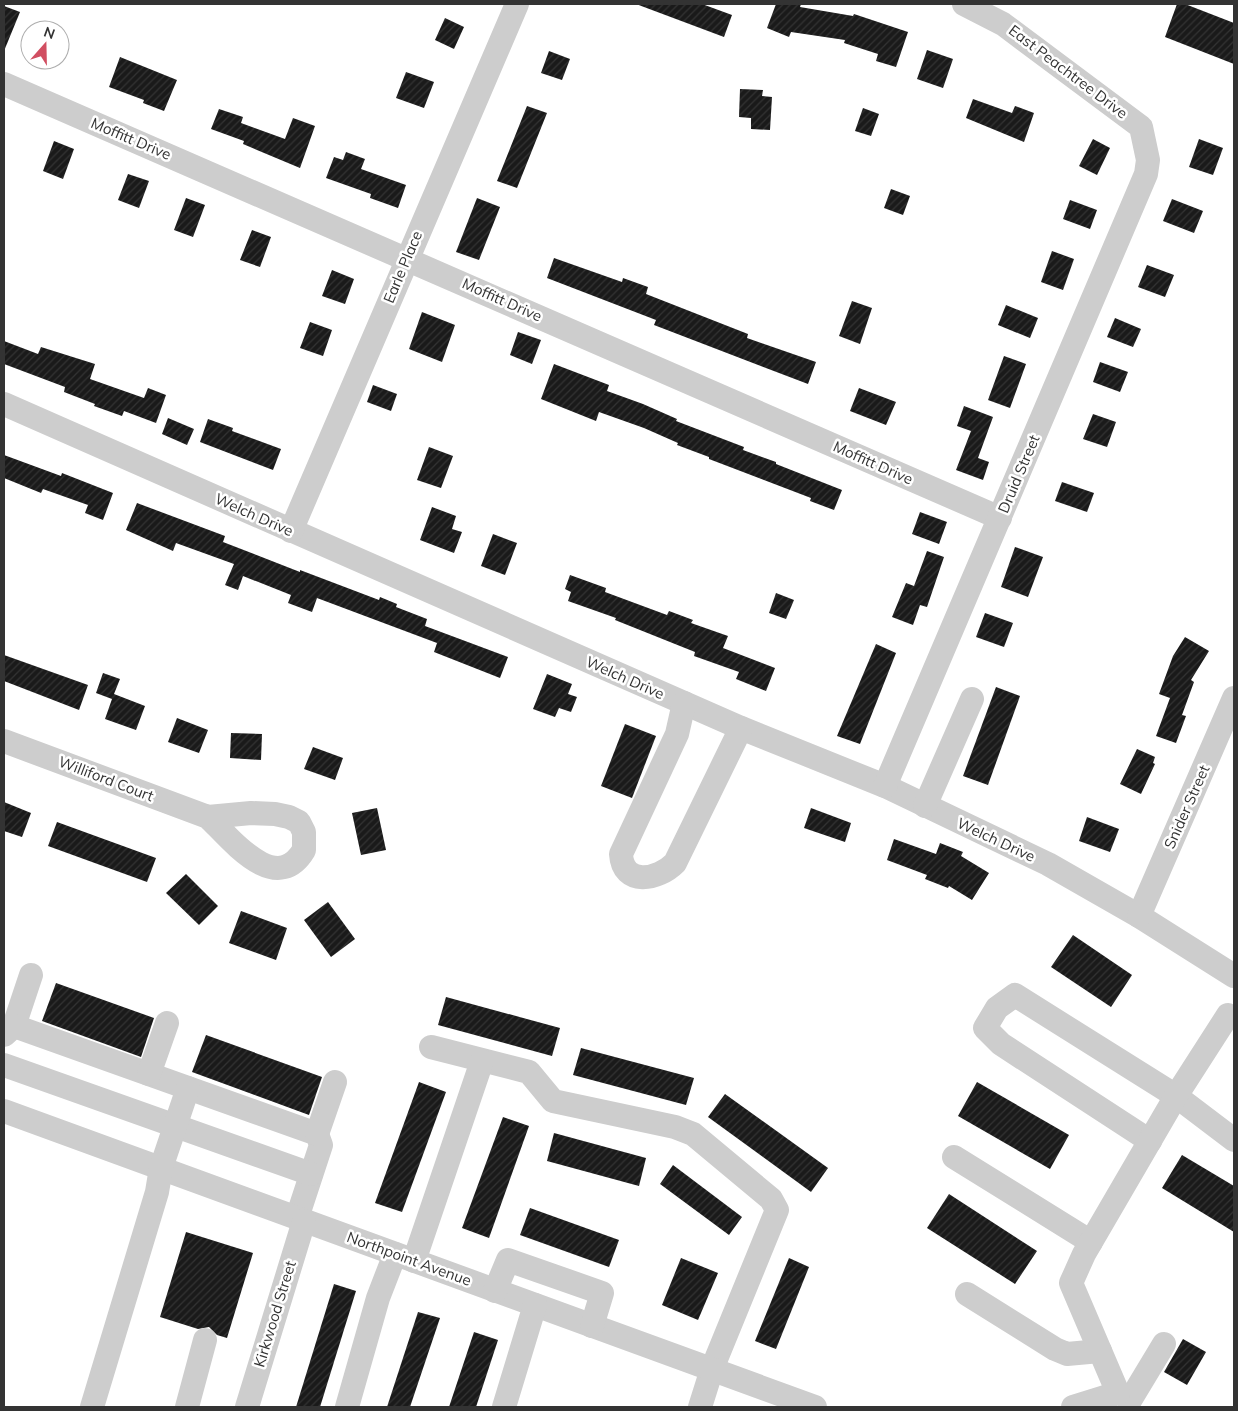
<svg xmlns="http://www.w3.org/2000/svg" width="1238" height="1411" font-family="Mulish,sans-serif">
<defs>
<pattern id="building-hatch" width="6" height="6" patternUnits="userSpaceOnUse" patternTransform="scale(1.25)"><rect width="6" height="6" fill="#1a1a1a"/><path d="M-1 1l2-2M0 6l6-6M5 7l2-2" fill="none" stroke="#333"/></pattern>
</defs>
<rect width="100%" height="100%" fill="#fff"/>
<g fill="url(#building-hatch)">
<polygon points="636,4 702,4 732,15 724,37"/>
<polygon points="776,4 801,4 800,7 853,16 854,14 908,32 896,67 876,61 878,54 844,43 845,40 791,32 789,37 767,28"/>
<polygon points="1177,4 1185,4 1234,23 1234,64 1165,37"/>
<polygon points="4,6 20,12 4,51"/>
<polygon points="445,18 464,27 454,49 435,40"/>
<polygon points="927,50 953,59 943,88 917,79"/>
<polygon points="549,51 570,59 562,80 541,73"/>
<polygon points="120,57 177,80 164,111 143,103 144,100 109,87"/>
<polygon points="406,72 434,82 424,108 396,98"/>
<polygon points="740,89 763,90 762,96 772,97 770,130 751,129 751,118 739,117"/>
<polygon points="973,99 1012,113 1015,106 1034,113 1024,142 966,118"/>
<polygon points="527,106 547,113 517,188 497,181"/>
<polygon points="863,108 879,114 871,136 855,131"/>
<polygon points="219,109 243,117 241,123 285,139 293,118 315,126 300,168 243,144 244,141 211,129"/>
<polygon points="1093,139 1110,148 1097,175 1079,166"/>
<polygon points="1199,139 1223,148 1213,175 1189,167"/>
<polygon points="54,141 74,149 63,179 43,171"/>
<polygon points="346,152 365,159 361,169 406,185 398,208 370,198 371,194 326,178 334,157 343,160"/>
<polygon points="128,174 149,181 139,208 118,200"/>
<polygon points="891,189 910,196 903,215 884,208"/>
<polygon points="186,198 205,205 193,237 174,230"/>
<polygon points="477,198 500,207 479,260 456,252"/>
<polygon points="1172,199 1203,211 1194,233 1163,221"/>
<polygon points="1070,200 1097,210 1090,229 1063,219"/>
<polygon points="252,230 271,237 260,267 240,260"/>
<polygon points="1052,251 1074,259 1063,290 1041,282"/>
<polygon points="554,258 622,282 623,278 648,287 646,294 748,334 747,338 816,362 808,384 654,325 656,320 547,278"/>
<polygon points="1147,265 1174,275 1165,297 1138,287"/>
<polygon points="332,270 354,279 345,304 322,296"/>
<polygon points="852,301 872,308 860,344 839,336"/>
<polygon points="1006,305 1038,318 1030,338 998,325"/>
<polygon points="422,312 455,325 442,362 409,349"/>
<polygon points="1115,318 1141,329 1133,347 1107,337"/>
<polygon points="310,322 332,330 323,356 300,348"/>
<polygon points="518,332 541,340 532,364 510,355"/>
<polygon points="4,341 38,354 41,347 95,364 90,379 144,398 148,388 166,395 156,423 124,411 122,416 94,406 95,404 64,392 65,387 4,364"/>
<polygon points="1004,356 1026,364 1010,408 988,400"/>
<polygon points="1100,362 1128,372 1120,392 1093,382"/>
<polygon points="554,364 609,385 607,391 643,404 677,419 676,421 744,447 743,450 776,462 776,464 842,490 834,510 810,501 811,498 709,459 709,457 677,445 678,443 644,428 599,412 596,421 541,399"/>
<polygon points="373,385 397,394 391,411 367,402"/>
<polygon points="859,388 896,402 886,425 850,411"/>
<polygon points="964,406 993,417 978,458 989,462 983,480 956,470 971,431 957,426"/>
<polygon points="1093,414 1116,422 1107,447 1083,439"/>
<polygon points="168,418 194,429 187,445 162,434"/>
<polygon points="208,419 233,428 232,431 281,449 273,470 200,442"/>
<polygon points="429,447 453,456 441,488 417,480"/>
<polygon points="4,455 61,476 62,473 113,493 103,520 85,513 88,505 43,489 41,493 4,478"/>
<polygon points="1062,482 1094,493 1087,512 1055,501"/>
<polygon points="137,503 225,536 223,542 300,572 300,570 379,600 380,597 397,604 396,607 427,619 425,626 508,657 500,678 434,652 437,643 317,598 312,612 288,603 291,595 243,576 238,590 225,585 234,564 176,543 173,551 126,530"/>
<polygon points="432,507 456,516 452,529 462,532 454,553 420,540"/>
<polygon points="920,512 947,522 939,544 912,534"/>
<polygon points="493,534 517,543 505,575 481,566"/>
<polygon points="1015,547 1043,557 1028,597 1001,587"/>
<polygon points="927,551 944,557 927,607 920,605 913,625 892,617 906,583 914,586"/>
<polygon points="570,575 606,588 605,592 667,615 669,611 693,620 691,623 728,636 723,648 775,668 766,691 736,679 739,672 694,656 695,652 615,620 616,618 568,601 571,592 565,589"/>
<polygon points="776,593 794,600 786,619 769,613"/>
<polygon points="985,613 1013,623 1004,647 976,637"/>
<polygon points="1185,637 1209,651 1191,680 1194,682 1182,715 1186,716 1176,743 1156,736 1170,698 1159,694 1173,656"/>
<polygon points="876,644 896,653 860,744 837,736"/>
<polygon points="4,655 88,685 79,710 4,681"/>
<polygon points="103,673 120,679 114,694 145,706 136,730 105,719 112,699 96,693"/>
<polygon points="547,674 572,684 568,694 577,697 571,712 559,708 555,717 533,709"/>
<polygon points="996,687 1020,696 988,785 963,776"/>
<polygon points="177,718 208,730 199,753 168,742"/>
<polygon points="625,724 656,736 632,798 601,786"/>
<polygon points="231,733 262,734 261,760 230,758"/>
<polygon points="313,747 343,758 335,780 304,769"/>
<polygon points="1137,749 1155,757 1153,763 1155,764 1141,794 1120,784"/>
<polygon points="4,802 31,813 22,837 4,831"/>
<polygon points="377,808 386,850 361,855 352,813"/>
<polygon points="811,808 851,823 845,842 804,828"/>
<polygon points="1087,817 1119,829 1110,852 1079,841"/>
<polygon points="57,822 156,858 147,882 48,846"/>
<polygon points="894,839 936,854 940,843 963,852 961,856 989,873 972,900 949,886 948,888 925,879 927,875 887,860"/>
<polygon points="186,874 218,906 199,925 166,893"/>
<polygon points="328,902 355,939 331,957 304,920"/>
<polygon points="241,911 287,928 276,960 229,943"/>
<polygon points="1073,935 1132,975 1111,1007 1051,967"/>
<polygon points="56,983 154,1018 141,1057 42,1021"/>
<polygon points="446,997 560,1028 552,1056 438,1025"/>
<polygon points="206,1035 322,1077 309,1115 192,1072"/>
<polygon points="581,1048 694,1078 686,1105 573,1075"/>
<polygon points="419,1082 446,1092 402,1212 375,1203"/>
<polygon points="977,1082 1069,1135 1050,1169 958,1116"/>
<polygon points="725,1094 828,1168 811,1192 708,1117"/>
<polygon points="503,1117 529,1126 489,1238 462,1228"/>
<polygon points="554,1133 646,1158 639,1186 547,1161"/>
<polygon points="1182,1155 1234,1186 1234,1232 1162,1188"/>
<polygon points="673,1165 742,1217 729,1235 660,1184"/>
<polygon points="949,1194 1037,1251 1015,1284 927,1228"/>
<polygon points="530,1208 619,1240 609,1267 520,1235"/>
<polygon points="186,1232 253,1253 227,1338 217,1335 209,1327 198,1329 160,1317"/>
<polygon points="681,1258 718,1273 698,1320 662,1305"/>
<polygon points="789,1258 809,1267 776,1349 755,1341"/>
<polygon points="334,1284 356,1291 320,1407 296,1407"/>
<polygon points="418,1312 440,1318 410,1407 387,1407"/>
<polygon points="474,1332 498,1340 476,1407 449,1407"/>
<polygon points="1183,1339 1206,1352 1187,1385 1164,1372"/>
</g>
<g fill="none" stroke-linecap="round" stroke-linejoin="round">
<g stroke="#cdcdcd" stroke-width="24">
<polyline points="4,84 1000,518"/>
<polyline points="4,404 741,728 885,786 1048,864 1139,916 1234,976"/>
<polyline points="291,531 517,4"/>
<path d="M684 703 677 734 621 854C623 887 658 880 675 863L741 728"/>
<path d="M4 741 208 817 251 813 275 814 289 817 299 822 304 832V850C276 897 231 839 208 817"/>
<polyline points="885,786 1146,174 1148,160 1141,127 1003,24 964,4"/>
<polyline points="925,806 972,699"/>
<polyline points="1139,916 1234,698"/>
<polyline points="14,1026 31,975"/>
<polyline points="4,1035 14,1026 317,1134 321,1145 297,1218"/>
<polyline points="431,1047 529,1072 553,1101 675,1127 693,1134 771,1199 777,1210 712,1369 700,1407"/>
<polyline points="4,1065 311,1174"/>
<polyline points="149,1074 167,1023"/>
<polyline points="4,1111 815,1407"/>
<polyline points="317,1134 335,1082"/>
<polyline points="1150,1141 1001,1044 985,1028 997,1008 1015,995 1176,1096 1234,1140"/>
<polyline points="954,1157 1091,1242"/>
<polyline points="414,1261 482,1061"/>
<polyline points="495,1291 508,1260 602,1293 592,1326"/>
<polyline points="967,1294 1055,1349 1067,1354 1100,1351"/>
<polyline points="1129,1402 1164,1344"/>
<polyline points="92,1407 157,1192 161,1168 188,1088"/>
<polyline points="187,1407 205,1340"/>
<polyline points="247,1407 304,1221"/>
<polyline points="347,1407 378,1298 395,1254"/>
<polyline points="504,1407 535,1305"/>
<polyline points="1073,1407 1118,1393 1071,1283 1084,1254 1176,1096 1228,1015"/>
</g>
</g>
<g text-anchor="middle" stroke-width="5" stroke-linejoin="round" paint-order="stroke">
<g font-size="15" fill="#333" stroke="#fff">
<text transform="translate(1068 72) rotate(37)" y="5">East Peachtree Drive</text>
<text transform="translate(131 139) rotate(23)" y="5">Moffitt Drive</text>
<text transform="translate(403 267) rotate(-67)" y="5">Earle Place</text>
<text transform="translate(502 300) rotate(24)" y="5">Moffitt Drive</text>
<text transform="translate(873 463) rotate(24)" y="5">Moffitt Drive</text>
<text transform="translate(1019 474) rotate(-67)" y="5">Druid Street</text>
<text transform="translate(254 515) rotate(24)" y="5">Welch Drive</text>
<text transform="translate(625 678) rotate(24)" y="5">Welch Drive</text>
<text transform="translate(106 779) rotate(21)" y="5">Williford Court</text>
<text transform="translate(1187 807) rotate(-66)" y="5">Snider Street</text>
<text transform="translate(996 840) rotate(25)" y="5">Welch Drive</text>
<text transform="translate(409 1259) rotate(20)" y="5">Northpoint Avenue</text>
<text transform="translate(275 1314) rotate(-73)" y="5">Kirkwood Street</text>
</g>
</g>
<rect width="1238" height="1411" fill="none" stroke="#333333" stroke-width="10"/>
<g transform="translate(45 45) rotate(20)"><circle r="24" fill="#ffffff" stroke="#adadad"/>
<path d="M0-4L9 19L0 12L-9 19Z" fill="#d14e61"/>
<text y="-8" font-size="14" font-weight="bold" text-anchor="middle" fill="#333333">N</text>
</g>
</svg>
